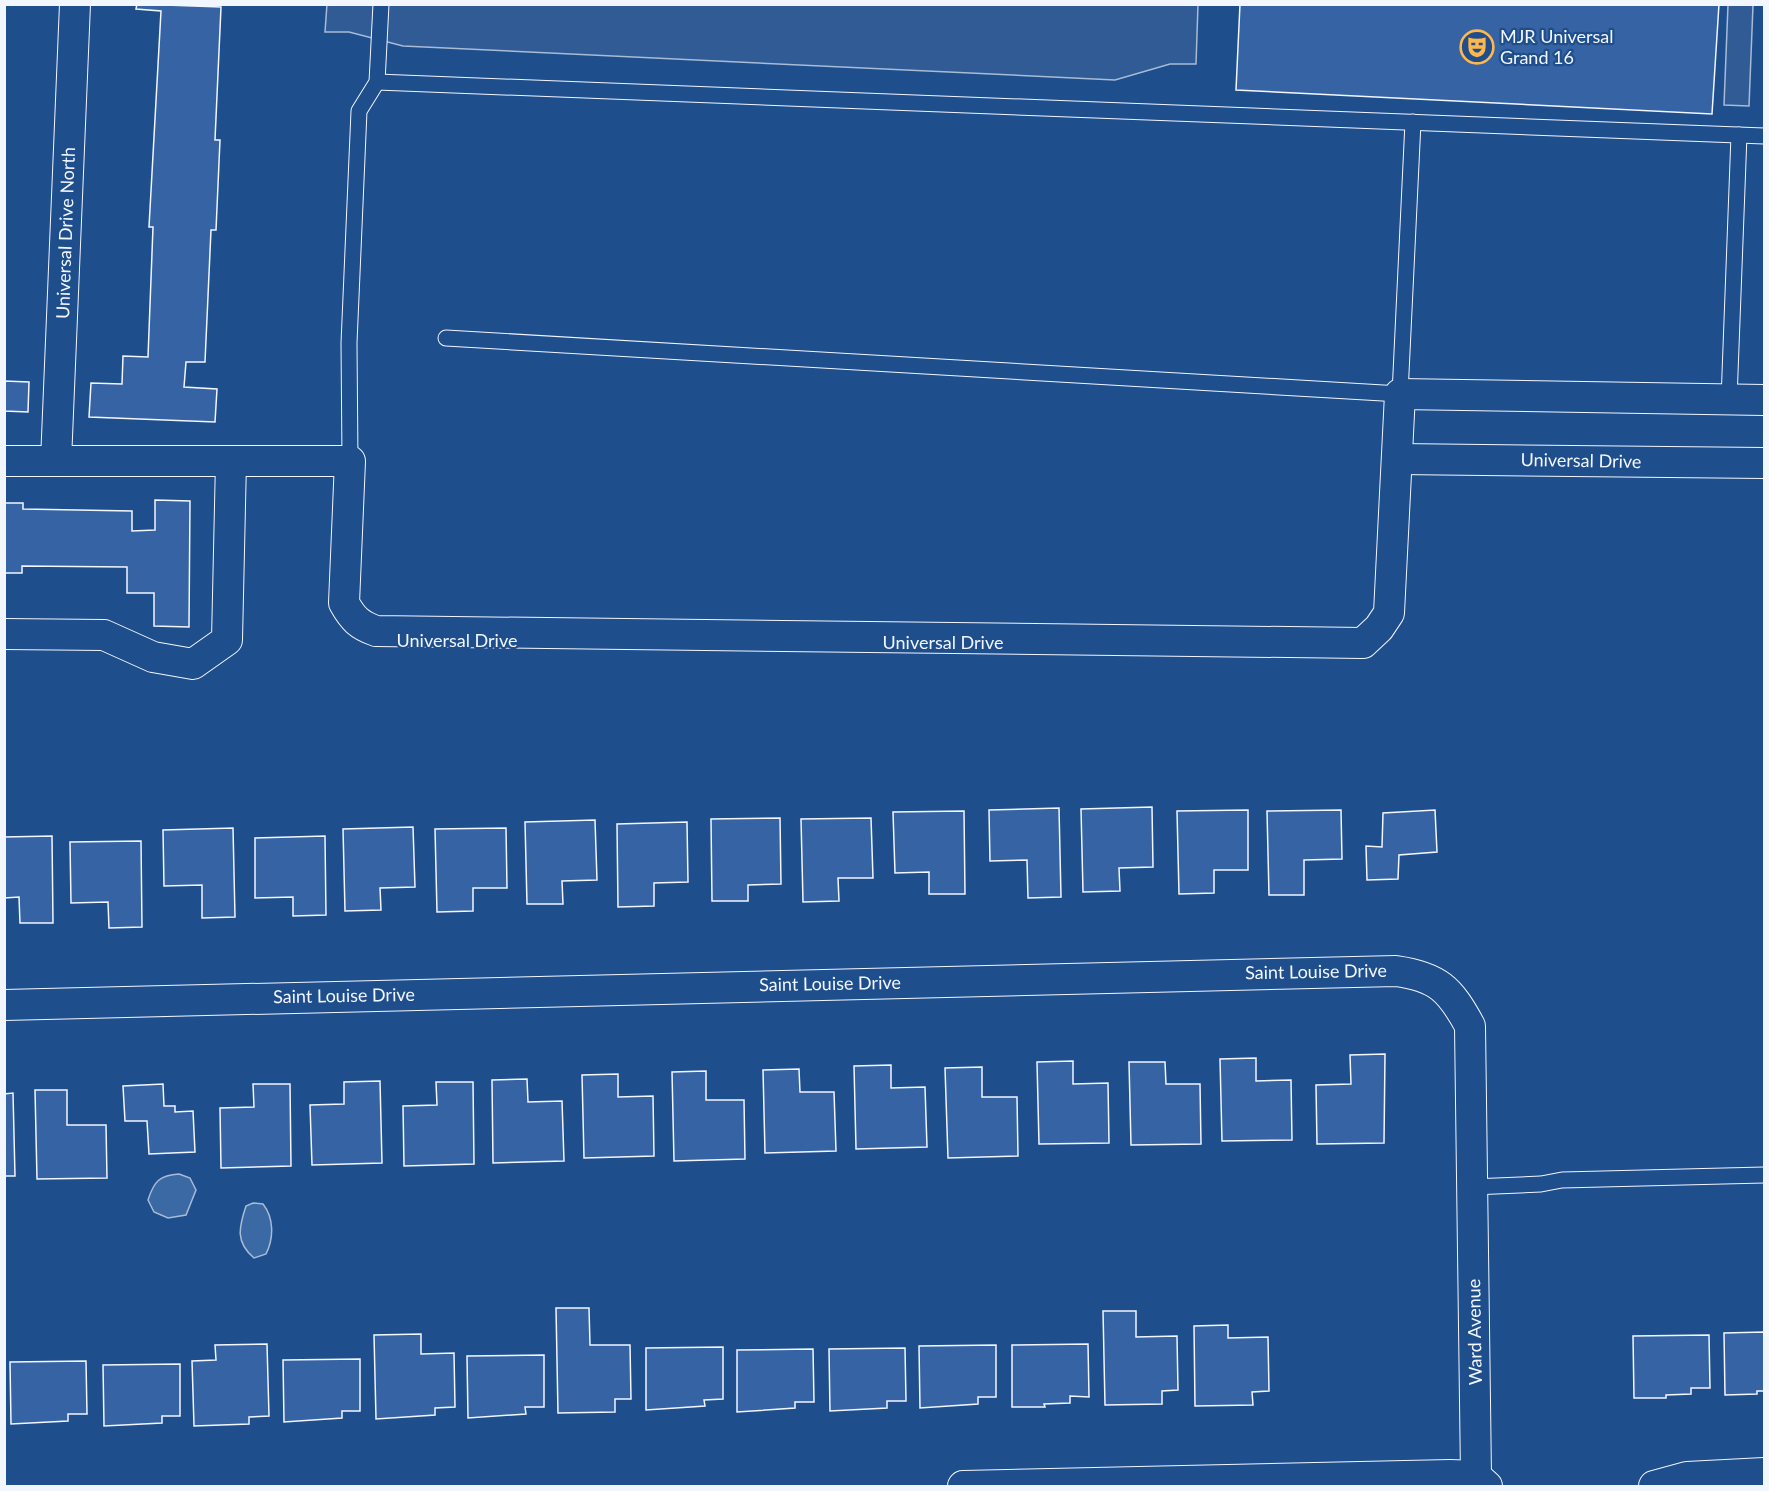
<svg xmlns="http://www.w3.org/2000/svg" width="1769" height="1491" font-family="Lato,sans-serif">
<rect width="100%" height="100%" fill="#1f4e8c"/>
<g fill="#305b95" stroke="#a8bbd7" stroke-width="1.5">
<polygon points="327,4 1198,5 1196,64 1170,64 1115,80 403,46 349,32 325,32"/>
<polygon points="1728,5 1753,5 1749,106 1724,105"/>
</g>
<g fill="#3b69a3" stroke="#a8bbd7" stroke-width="1.5">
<path d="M179 1174 190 1178 196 1190 186 1215 168 1218 154 1212 148 1200C154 1181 160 1175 179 1174Z"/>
<path d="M253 1203 263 1204C274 1218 274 1238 266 1254L254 1258C235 1242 239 1227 246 1206Z"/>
</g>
<g fill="#3563a3" stroke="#f2f6ff" stroke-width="1.5">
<polygon points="137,4 221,7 215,140 220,140 216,230 211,230 205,362 186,362 184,387 217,389 215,422 89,417 91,383 122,384 123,356 148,357 153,227 149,227 161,11 136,9"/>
<polygon points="1240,4 1719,4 1712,114 1236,90"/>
<polygon points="4,381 29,382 28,412 4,411"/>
<polygon points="155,500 190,501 189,627 154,626 154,593 127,593 127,567 22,566 22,573 4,573 4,503 23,503 23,509 132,511 132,531 155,530"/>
<polygon points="1152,807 1153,867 1119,868 1120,891 1083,892 1081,809"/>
<polygon points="1059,808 1061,897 1028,898 1027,860 990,861 989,810"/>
<polygon points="1248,810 1248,870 1214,870 1214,893 1179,894 1177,811"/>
<polygon points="1341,810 1342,859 1304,860 1304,895 1269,895 1267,811"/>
<polygon points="1435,810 1437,852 1399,855 1398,879 1367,880 1366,846 1382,847 1383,813"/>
<polygon points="964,811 965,894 929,894 929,872 895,873 893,812"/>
<polygon points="780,818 781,884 748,885 748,901 712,901 711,819"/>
<polygon points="871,818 873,878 838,878 839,901 803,902 801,819"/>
<polygon points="595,820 597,880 562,881 563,904 527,904 525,822"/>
<polygon points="687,822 688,882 654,883 654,906 618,907 617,824"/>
<polygon points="413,827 415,887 380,888 381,910 345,911 343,829"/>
<polygon points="233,828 235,917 202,918 202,885 164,886 163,830"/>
<polygon points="506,828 507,888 473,888 473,911 437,912 435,829"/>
<polygon points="52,836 53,923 20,923 19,897 4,898 4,837"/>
<polygon points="325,836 326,915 293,916 293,897 255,898 255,838"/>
<polygon points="141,841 142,927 109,928 108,902 71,903 70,842"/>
<polygon points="1385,1054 1384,1143 1317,1144 1316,1085 1351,1084 1350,1055"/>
<polygon points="1256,1058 1256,1081 1291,1080 1292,1140 1222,1141 1220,1059"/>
<polygon points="1073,1061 1073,1084 1108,1083 1109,1143 1039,1144 1037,1062"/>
<polygon points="1129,1062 1165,1062 1166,1084 1200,1084 1201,1144 1131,1145"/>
<polygon points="891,1065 891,1088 925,1087 927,1147 856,1149 854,1066"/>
<polygon points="982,1067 982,1097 1017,1097 1018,1156 948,1158 945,1068"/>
<polygon points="799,1069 800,1092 834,1092 836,1151 765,1153 763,1070"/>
<polygon points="706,1071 706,1100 744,1100 745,1159 674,1161 672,1072"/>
<polygon points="618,1074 618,1097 653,1096 654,1156 584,1158 582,1075"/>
<polygon points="527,1079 528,1102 562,1101 564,1161 493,1163 492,1080"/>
<polygon points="380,1081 382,1163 312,1165 310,1105 344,1104 344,1082"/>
<polygon points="436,1082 473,1082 474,1164 404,1166 403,1106 437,1105"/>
<polygon points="163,1084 164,1106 175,1106 175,1112 193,1111 195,1152 149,1154 147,1121 125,1121 123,1086"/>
<polygon points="253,1084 290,1084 291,1166 221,1168 220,1108 254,1107"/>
<polygon points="35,1090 67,1090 67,1125 106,1125 107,1178 37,1179"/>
<polygon points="13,1093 15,1176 4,1176 4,1094"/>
<polygon points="556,1308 589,1308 590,1345 630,1345 631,1399 615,1399 615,1412 558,1413"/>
<polygon points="1103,1311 1136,1311 1136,1337 1177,1336 1178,1390 1162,1391 1162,1404 1105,1405"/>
<polygon points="1228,1325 1228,1338 1268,1337 1269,1391 1252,1392 1253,1405 1195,1406 1194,1326"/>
<polygon points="1764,1332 1764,1391 1757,1391 1757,1394 1725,1395 1724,1333"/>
<polygon points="421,1334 421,1354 454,1353 455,1407 435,1408 435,1415 376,1419 374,1335"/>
<polygon points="1709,1335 1710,1388 1691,1388 1691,1394 1666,1395 1666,1398 1634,1398 1633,1336"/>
<polygon points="267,1344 269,1416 249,1417 249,1424 194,1426 192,1361 216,1360 215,1345"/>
<polygon points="1088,1344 1089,1397 1070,1396 1070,1403 1044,1404 1045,1407 1012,1407 1012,1345"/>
<polygon points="996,1345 996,1397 978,1397 978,1404 920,1408 919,1346"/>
<polygon points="723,1347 723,1399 704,1400 705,1406 646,1410 646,1348"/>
<polygon points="905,1348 906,1401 887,1401 887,1408 830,1411 829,1349"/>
<polygon points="813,1349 814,1402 795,1402 795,1408 737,1412 737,1350"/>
<polygon points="544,1355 544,1407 525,1407 526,1414 468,1418 467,1356"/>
<polygon points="360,1359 360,1411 342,1411 342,1418 284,1422 283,1360"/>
<polygon points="86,1361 87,1414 68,1414 68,1421 11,1424 10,1362"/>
<polygon points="180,1364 180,1416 162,1416 162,1423 104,1426 103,1365"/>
</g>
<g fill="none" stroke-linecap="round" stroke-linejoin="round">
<g stroke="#f2f6ff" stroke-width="17">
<g id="service">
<polyline points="377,82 1764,136"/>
<polyline points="446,338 1400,394 1413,122"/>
<polyline points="1729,400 1739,135"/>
<polyline points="350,461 349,343 359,111 377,82 381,4"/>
<polyline points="1472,1187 1541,1184 1562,1180 1764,1175"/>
</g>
</g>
<g stroke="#f2f6ff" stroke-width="32">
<g id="minor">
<polyline points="1398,459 1764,463"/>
<path d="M4 461H350L344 603C353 619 359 625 376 631L1363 643 1379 628 1389 613 1400 394 1764 400"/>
<polyline points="56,461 75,4"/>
<polyline points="4,634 104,635 153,657 193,664 227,640 231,461"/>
<path d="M4 1005 1396 971C1438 977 1450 989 1470 1026L1476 1476"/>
<polyline points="963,1486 1450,1475 1476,1476 1487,1486"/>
<polyline points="1654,1486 1687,1477 1764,1473"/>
</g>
</g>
<use href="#service" stroke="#1f4e8c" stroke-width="15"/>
<use href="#minor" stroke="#1f4e8c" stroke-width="30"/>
</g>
<defs>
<g id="theatre-ring" transform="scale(1.725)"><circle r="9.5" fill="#1f4e8c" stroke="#ffb74d" stroke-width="1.5"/><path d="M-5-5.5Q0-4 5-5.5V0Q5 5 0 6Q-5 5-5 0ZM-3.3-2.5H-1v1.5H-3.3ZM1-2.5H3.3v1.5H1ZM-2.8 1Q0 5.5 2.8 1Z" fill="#ffb74d"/></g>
</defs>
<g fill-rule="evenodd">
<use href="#theatre-ring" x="1477" y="47"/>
</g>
<g text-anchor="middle" stroke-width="4.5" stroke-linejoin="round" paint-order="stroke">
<g font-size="18" fill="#f2f6ff" stroke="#1f4e8c" text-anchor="start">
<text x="1500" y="43">MJR Universal<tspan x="1500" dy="21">Grand 16</tspan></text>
</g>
<g font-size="18" fill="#f2f6ff" stroke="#1f4e8c">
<text transform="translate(66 233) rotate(-88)" y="6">Universal Drive North</text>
<text transform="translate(1581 461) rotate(1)" y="6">Universal Drive</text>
<text x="457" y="647">Universal Drive</text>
<text x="943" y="649">Universal Drive</text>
<text transform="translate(1316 972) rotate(-1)" y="6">Saint Louise Drive</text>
<text transform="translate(830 984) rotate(-1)" y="6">Saint Louise Drive</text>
<text transform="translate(344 996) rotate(-1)" y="6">Saint Louise Drive</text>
<text transform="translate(1475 1332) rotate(-91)" y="6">Ward Avenue</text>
</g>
</g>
<rect width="1769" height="1491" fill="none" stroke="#f2f6ff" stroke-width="12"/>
</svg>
